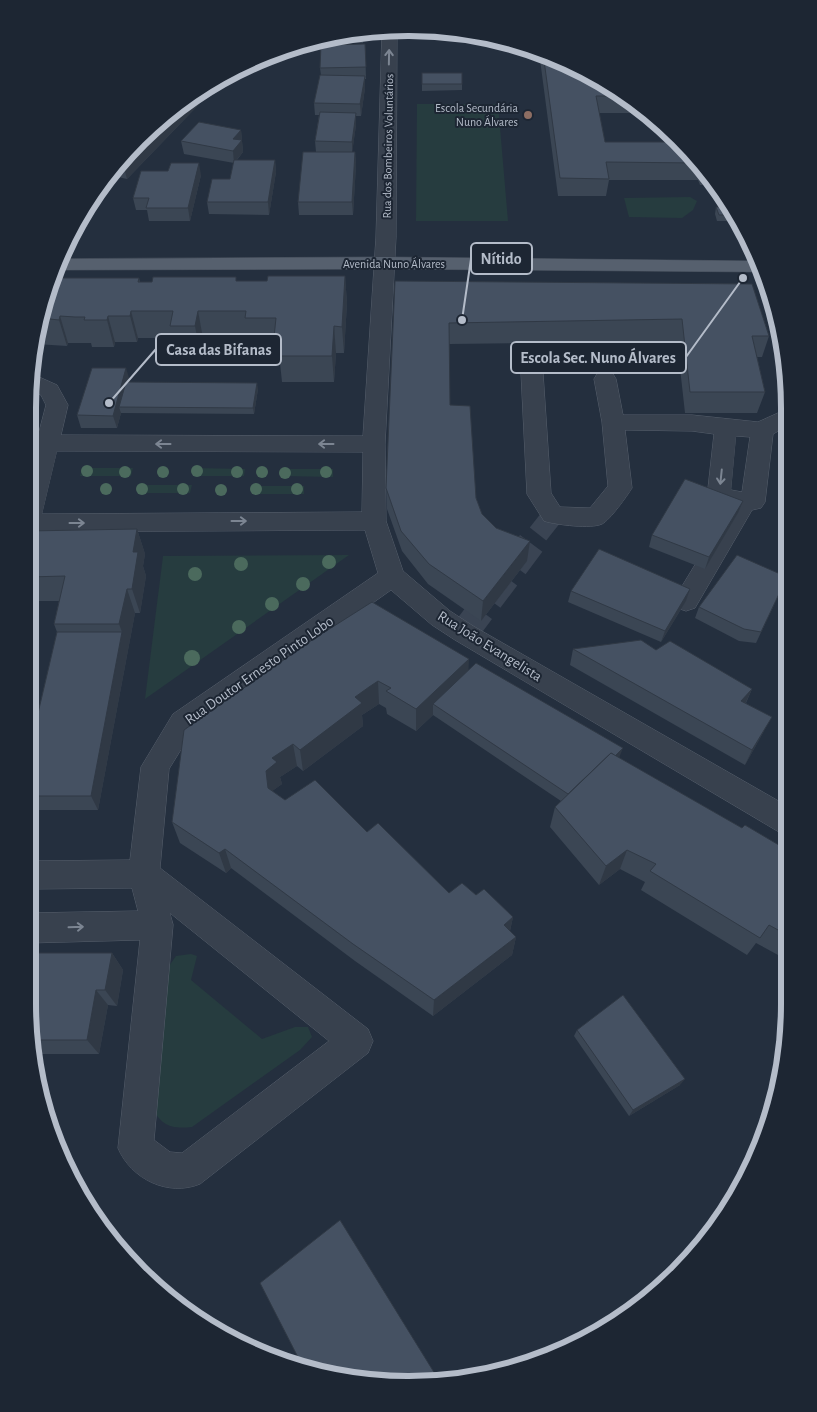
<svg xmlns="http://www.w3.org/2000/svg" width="817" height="1412" font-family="'Alegreya Sans',sans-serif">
<rect width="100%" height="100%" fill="#242f3e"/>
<g fill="#263c3f">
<polygon points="417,104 498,104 508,221 416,221"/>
<polygon points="690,197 697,201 693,210 682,218 629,217 624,198"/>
<polygon points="82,468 133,468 131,476 80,476"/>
<polygon points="194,468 245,469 244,476 193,476"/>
<polygon points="283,469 333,469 333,477 282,476"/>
<polygon points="140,485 192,485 190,493 138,493"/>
<polygon points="253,486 304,486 304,494 252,494"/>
<polygon points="349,555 145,699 163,556"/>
<path d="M191 954 197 956 191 980 262 1039 295 1027H308L312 1037 300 1050 192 1127C170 1129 162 1126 151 1106L169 966 176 956Z"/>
</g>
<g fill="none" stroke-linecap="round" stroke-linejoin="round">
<polyline stroke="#3a4453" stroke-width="21" stroke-dasharray="21 11" stroke-linecap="butt" points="538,534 553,515"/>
<polyline stroke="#3a4453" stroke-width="28" stroke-dasharray="28 14" stroke-linecap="butt" points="464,633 539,533"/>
<g stroke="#565f6c" stroke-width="1">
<g id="minor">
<path d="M397 29 396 237 385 444 386 521 403 571 450 611 473 626 789 807V836L779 832 455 640 432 625 391 590 193 730 169 769 160 868 368 1029 373 1041 368 1053 200 1184C168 1197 131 1179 118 1148L140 940 28 943V913L138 911 132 888 28 889V861L130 860 141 767 173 714 378 573 365 530 28 532V474L46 405 41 395 28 389 30 373 57 385 68 405 61 435 363 436 376 237 382 30ZM57 451 363 452 362 512 42 514ZM170 913 329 1041 182 1153 170 1152 154 1140 173 925Z"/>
<path d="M532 366 540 368 543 373 551 493 560 507 590 508 608 486 602 422 594 379 597 374 605 372 613 374 616 379 623 415H692L758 422 789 408V425L773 434 765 502 761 508 752 510 695 608 686 611 677 608 673 601 730 507 711 503 707 497 714 434 692 431 625 430 632 488C627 496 610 520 602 524 591 529 557 525 544 521L527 494 521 373 524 368ZM736 436 750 437 742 492 731 490Z"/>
</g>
</g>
<g stroke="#414a57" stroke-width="1">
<polygon id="major" points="385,257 758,261 763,272 385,269 56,270 61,259"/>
</g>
<use href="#minor" fill="#38414e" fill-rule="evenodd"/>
<use href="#major" fill="#56606e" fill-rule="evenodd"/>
</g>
<g fill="#4b6a5d">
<circle cx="87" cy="471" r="6"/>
<circle cx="197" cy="471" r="6"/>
<circle cx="125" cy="472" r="6"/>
<circle cx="163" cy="472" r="6"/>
<circle cx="237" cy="472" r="6"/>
<circle cx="262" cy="472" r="6"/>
<circle cx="326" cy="472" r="6"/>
<circle cx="285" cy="473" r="6"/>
<circle cx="106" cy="489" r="6"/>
<circle cx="142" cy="489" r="6"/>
<circle cx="183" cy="489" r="6"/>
<circle cx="256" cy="489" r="6"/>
<circle cx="297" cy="489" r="6"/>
<circle cx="221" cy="490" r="6"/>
<circle cx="329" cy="562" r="7"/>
<circle cx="241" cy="564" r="7"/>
<circle cx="195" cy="574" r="7"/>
<circle cx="303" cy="584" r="7"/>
<circle cx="272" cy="604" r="7"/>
<circle cx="239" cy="627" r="7"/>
<circle cx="192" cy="658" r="8"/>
</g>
<g fill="#3b4654">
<polygon points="365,32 363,43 312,42 334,35"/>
<polygon points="365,44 366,79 365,79 365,88 361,116 356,116 356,125 352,152 355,152 356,165 353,215 299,215 298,202 316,152 315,141 319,115 315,115 314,103 321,75 320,68"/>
<polygon points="539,52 554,56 620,92 646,113 599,113 605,142 681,142 713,185 700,185 698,180 609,180 606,196 558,196"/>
<polygon points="422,73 462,84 462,90 422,91"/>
<polygon points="204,88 206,97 127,179 109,175 139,139 197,92"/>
<polygon points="241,130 243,152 237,160 275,160 276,172 269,215 209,214 207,202 230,179 234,163 184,154 181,141"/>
<polygon points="201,175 190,221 149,221 147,210 136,210 133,198"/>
<polygon points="91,198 94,209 87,227 77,227"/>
<polygon points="716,207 731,215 729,221 717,221 715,214"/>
<polygon points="345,276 347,303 344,353 336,353 334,382 282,382 280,363 277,363 275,344 249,344 248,337 203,338 200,352 176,352 173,338 138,338 137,342 115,342 114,347 92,347 91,343 68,343 67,346 36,344 48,286 139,278 140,282 267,281"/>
<polygon points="395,281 752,284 769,336 762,357 757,357 765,392 757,413 685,413 677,341 449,344 450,405 476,498 482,514 527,561 481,621 428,584 402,551 387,509 386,488"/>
<polygon points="130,381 129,382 258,389 254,414 121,413 117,428 81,428 77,415"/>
<polygon points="738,513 705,569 649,547 652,535"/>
<polygon points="137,529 145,554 143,566 146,576 140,613 135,613 98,810 28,810 28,756 57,632 54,624 59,601 28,601 28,531"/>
<polygon points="787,577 756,643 739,641 695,618 699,607"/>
<polygon points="690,589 686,601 661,642 568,602 571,591"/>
<polygon points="312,640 468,670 619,758 742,828 789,851 789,961 756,943 747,955 641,890 645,882 620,869 599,885 550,827 555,807 561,801 433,715 416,731 387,714 386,708 379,704 362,715 363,726 303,771 297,766 280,777 282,784 272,791 285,800 367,832 449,893 476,895 513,917 510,931 516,937 512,955 433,1016 355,961 231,868 226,873 180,843 172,822"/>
<polygon points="573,649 656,650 752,689 746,703 764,731 745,765 570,665"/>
<polygon points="112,953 123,970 117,1006 108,1005 99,1054 36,1054 28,1004"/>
<polygon points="577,1030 680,1085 629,1116 574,1036"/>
</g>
<g fill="#303945">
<polygon points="363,32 365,32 363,43"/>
<polygon points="365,76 365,88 361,116 360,104"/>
<polygon points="204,88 206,97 127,179 122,160 133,146 145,134 197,92"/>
<polygon points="356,113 356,125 352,154 352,142"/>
<polygon points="241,130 243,152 234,163 233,151 233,139"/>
<polygon points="355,152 356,165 353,215 352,202"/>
<polygon points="275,160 276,172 269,215 268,202"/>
<polygon points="199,163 201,175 190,221 188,208"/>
<polygon points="91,198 94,209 87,227 84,215"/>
<polygon points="345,276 347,303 344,353 342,327"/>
<polygon points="131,311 138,338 137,342 130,316"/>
<polygon points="198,311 203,338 200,352 195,326"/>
<polygon points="60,316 68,343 67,346 59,320"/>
<polygon points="108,316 115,342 114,347 107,320"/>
<polygon points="334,326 336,353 334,382 332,356"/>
<polygon points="126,368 130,381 122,407 119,407 121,413 117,428 113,416"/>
<polygon points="257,383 258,389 254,414 253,408"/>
<polygon points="743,501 738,513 705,569 709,557"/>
<polygon points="137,529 145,554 143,566 146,576 140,613 132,589 133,552"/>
<polygon points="530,541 527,561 481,621 483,601"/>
<polygon points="127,589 135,613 98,810 91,796 122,632 119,624"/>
<polygon points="690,589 686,601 661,642 665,631"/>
<polygon points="469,659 468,682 433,704 433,715 416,731 416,709"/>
<polygon points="378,681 379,704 362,715 363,726 303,771 300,750 355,697"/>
<polygon points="752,689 745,704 741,701"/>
<polygon points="772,717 764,731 745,765 752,750"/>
<polygon points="293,744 297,766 280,777 282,784 271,792 268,788 266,771 272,758"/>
<polygon points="623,748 619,758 574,798"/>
<polygon points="225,849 231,868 226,873 219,853"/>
<polygon points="627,850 620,869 599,885 606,866"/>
<polygon points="513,917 509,935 504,925"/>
<polygon points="516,937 512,955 433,1016 434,1000"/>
<polygon points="112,953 123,970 117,1006 105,990"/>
<polygon points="96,990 108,1005 99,1054 87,1040"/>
<polygon points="685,1079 680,1085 629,1116 633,1110"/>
</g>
<g fill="#455162" stroke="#303945">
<polygon points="365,44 366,67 320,68 321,45"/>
<polygon points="543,53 554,56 620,92 626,96 596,96 605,142 681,142 696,163 606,162 609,179 560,178"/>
<rect x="422" y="73" width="40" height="11"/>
<polygon points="320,75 365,76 360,104 314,103"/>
<polygon points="320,112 356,113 352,142 315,141"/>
<polygon points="199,122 241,130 233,139 242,140 233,151 181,141"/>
<polygon points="303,152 355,152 352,202 298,202"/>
<polygon points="234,160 275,160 268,202 207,202 212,179 230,179"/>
<polygon points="171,163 199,163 188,208 146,208 149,198 133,198 141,171 168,171"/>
<polygon points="716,207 729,207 731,215 719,215"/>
<polygon points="268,276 345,276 342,327 334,326 332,356 279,356 281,337 274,337 276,318 245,318 246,311 198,311 195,326 170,326 173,311 131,311 130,316 108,316 107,320 84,320 85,317 75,317 60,316 59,320 41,318 48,286 52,278 139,278 138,282 152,282 153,277 236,277 236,281 267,281"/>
<polygon points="395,281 752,284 769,336 752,336 765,392 690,392 682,319 449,323 450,405 470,406 476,498 482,514 496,528 530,541 483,601 429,564 401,531 386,488"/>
<polygon points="92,368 126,368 113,416 77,415"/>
<polygon points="126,382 257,383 253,408 119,407"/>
<polygon points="685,479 743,501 709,557 652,535"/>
<polygon points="137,529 133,552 138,552 132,589 127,589 119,624 54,624 65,576 28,577 28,531"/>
<polygon points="599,549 690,589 665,631 571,591"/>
<polygon points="737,555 787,577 761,632 744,629 699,607"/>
<polygon points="372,602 469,659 416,709 386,691 391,688 378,681 369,687 355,697 362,703 300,750 293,744 272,758 277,762 266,771 268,788 285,800 315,780 367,832 378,823 449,893 462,883 476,895 484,889 513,917 504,925 516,937 434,1000 353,944 225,849 219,853 172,822 184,730 312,640"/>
<polygon points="57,632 122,632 91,796 28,796 28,756"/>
<polygon points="641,640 656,650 670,641 752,689 741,701 772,717 752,750 573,649"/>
<polygon points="476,663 623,748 615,756 611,753 568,794 433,704"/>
<polygon points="611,753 742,828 745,825 789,851 789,936 769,925 760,938 650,871 656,864 627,850 606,866 555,807"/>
<polygon points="28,953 112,953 105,990 96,990 87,1040 34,1040 28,1004"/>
<polygon points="623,995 685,1079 633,1110 577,1030"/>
<polygon points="340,1220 440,1382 433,1384 310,1371 304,1369 260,1283"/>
</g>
<defs><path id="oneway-shaft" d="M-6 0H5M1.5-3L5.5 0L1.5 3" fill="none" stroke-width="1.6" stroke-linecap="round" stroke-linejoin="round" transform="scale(1.25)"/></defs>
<g stroke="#7c8592">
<use href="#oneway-shaft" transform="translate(389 57) rotate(-89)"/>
<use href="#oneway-shaft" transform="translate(163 444) rotate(-180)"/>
<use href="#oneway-shaft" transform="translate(326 444) rotate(-180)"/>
<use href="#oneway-shaft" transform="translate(721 477) rotate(96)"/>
<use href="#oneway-shaft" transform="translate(239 521)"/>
<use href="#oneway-shaft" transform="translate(77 523)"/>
<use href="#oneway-shaft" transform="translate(76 927) rotate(-2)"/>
</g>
<circle fill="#8d6e63" stroke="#1d2633" stroke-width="2" cx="528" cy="115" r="5"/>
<g text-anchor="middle" stroke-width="4" stroke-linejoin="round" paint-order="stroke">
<g font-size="12" fill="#b4bcc9" stroke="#1d2633" text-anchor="end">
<text x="518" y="112">Escola Secundária<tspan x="518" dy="14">Nuno Álvares</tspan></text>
</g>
<g font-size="12" fill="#b4bcc9" stroke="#1d2633">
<text transform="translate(388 146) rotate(-89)" y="4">Rua dos Bombeiros Voluntários</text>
<text x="394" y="268">Avenida Nuno Álvares</text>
</g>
<g font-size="15" fill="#b4bcc9" stroke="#1d2633">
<text transform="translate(490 646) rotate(32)" y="5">Rua João Evangelista</text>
<text transform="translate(259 670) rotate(-35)" y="5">Rua Doutor Ernesto Pinto Lobo</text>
</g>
</g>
<path d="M0 0H817V1412H0ZM408 36H409A372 372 0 0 1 781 408V1004A372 372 0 0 1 409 1376H408A372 372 0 0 1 36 1004V408A372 372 0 0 1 408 36Z" fill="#1d2633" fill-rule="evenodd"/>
<path fill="none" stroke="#b4bcc9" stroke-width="6" d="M408 36H409A372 372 0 0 1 781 408V1004A372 372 0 0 1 409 1376H408A372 372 0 0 1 36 1004V408A372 372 0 0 1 408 36Z"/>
<path fill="none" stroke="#b4bcc9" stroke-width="2" d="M462 320L471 259M109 403L156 349M743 278L686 357"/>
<g fill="#b4bcc9" stroke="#1d2633" stroke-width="2">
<circle cx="462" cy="320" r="5"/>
<circle cx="109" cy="403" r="5"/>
<circle cx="743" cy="278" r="5"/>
</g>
<g fill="#1d2633" stroke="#b4bcc9" stroke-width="2">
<rect x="471" y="243" width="61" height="31" rx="5"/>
<rect x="156" y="334" width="125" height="31" rx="5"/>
<rect x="511" y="342" width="175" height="31" rx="5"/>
</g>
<g font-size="16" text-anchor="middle" font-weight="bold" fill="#b4bcc9">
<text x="501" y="264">Nítido</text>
<text x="219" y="355">Casa das Bifanas</text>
<text x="598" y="363">Escola Sec. Nuno Álvares</text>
</g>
</svg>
